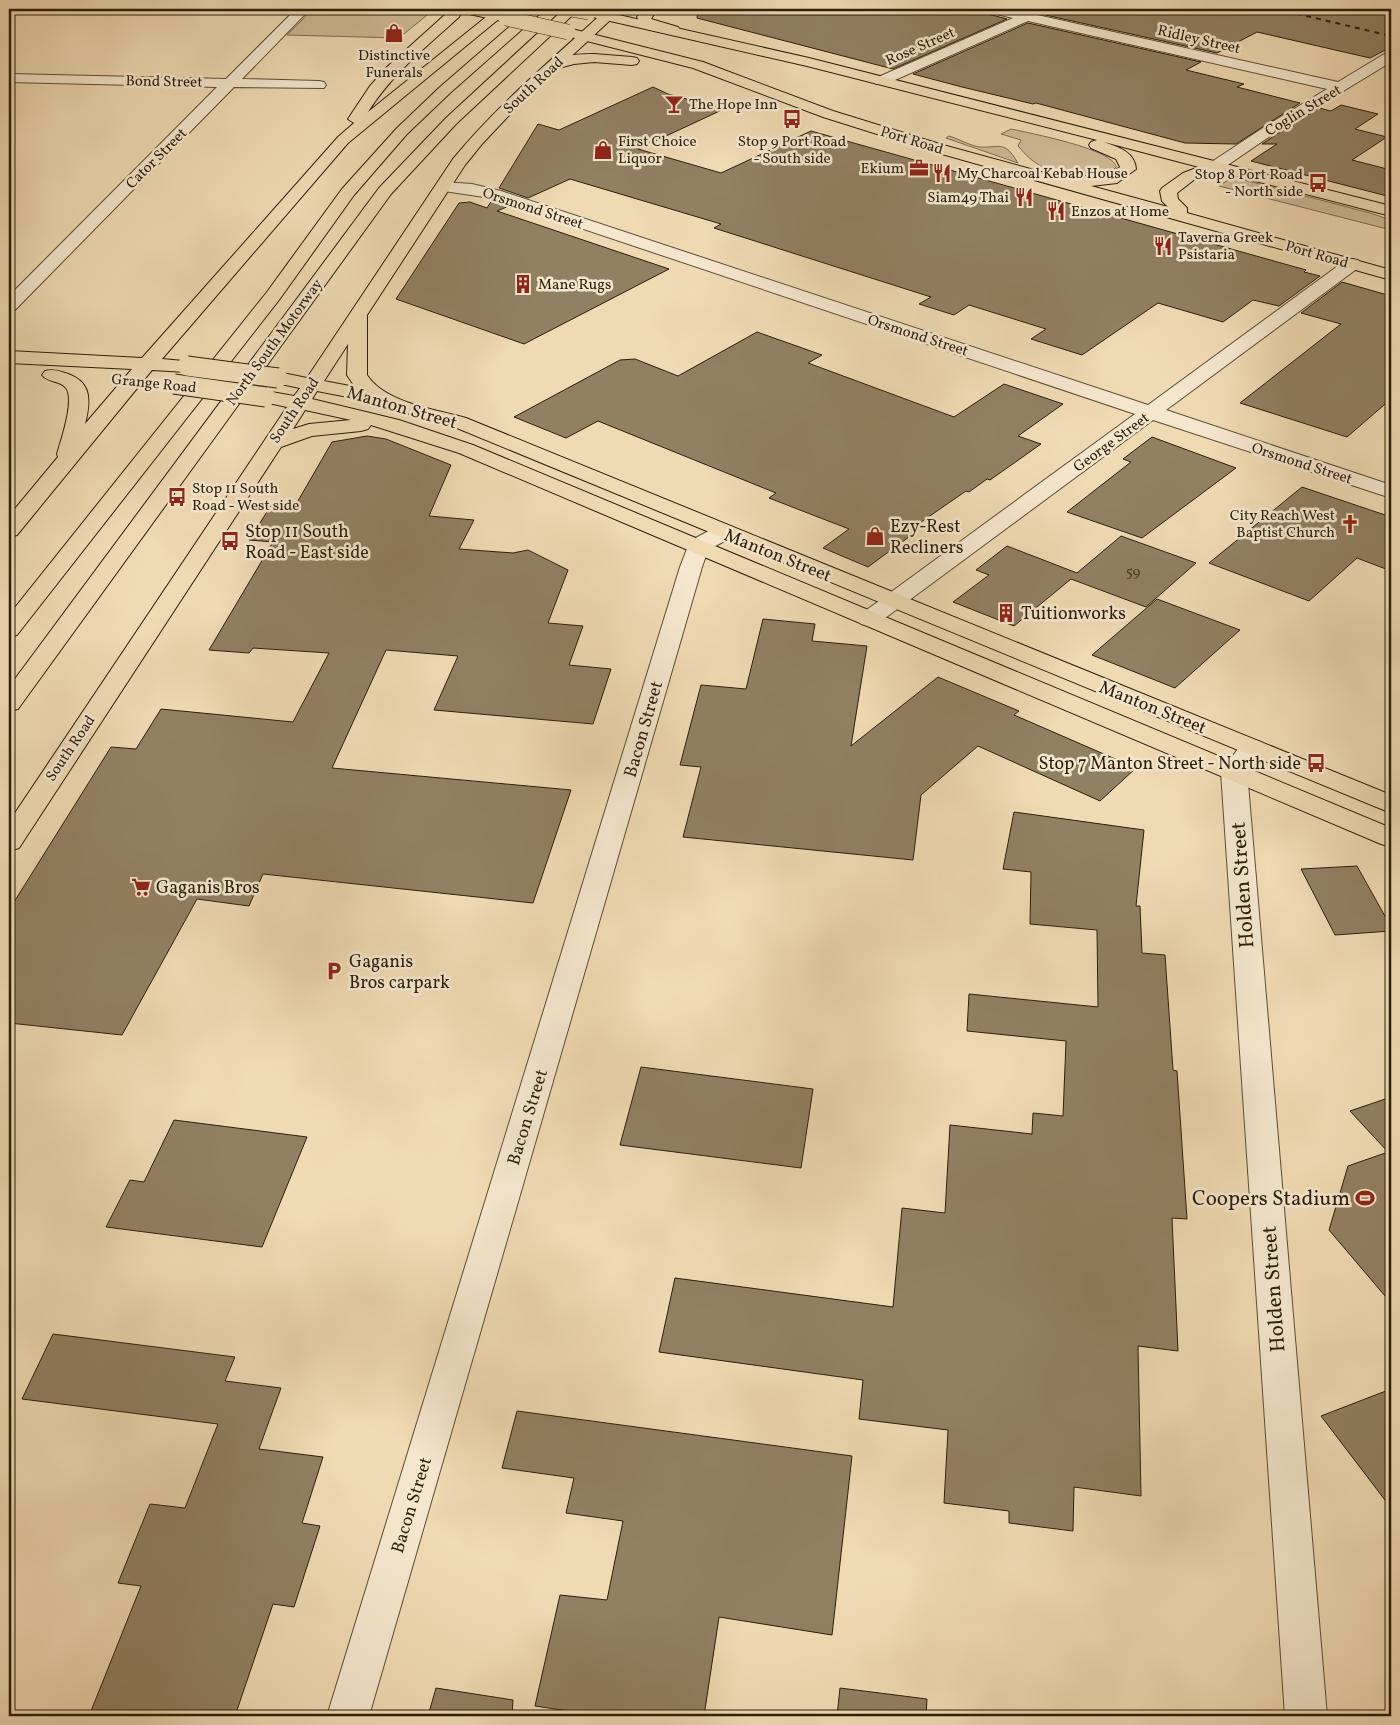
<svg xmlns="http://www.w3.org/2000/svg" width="1400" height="1725" font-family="Vollkorn,serif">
<rect width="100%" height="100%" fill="#f0dab4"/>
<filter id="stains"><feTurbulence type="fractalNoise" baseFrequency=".004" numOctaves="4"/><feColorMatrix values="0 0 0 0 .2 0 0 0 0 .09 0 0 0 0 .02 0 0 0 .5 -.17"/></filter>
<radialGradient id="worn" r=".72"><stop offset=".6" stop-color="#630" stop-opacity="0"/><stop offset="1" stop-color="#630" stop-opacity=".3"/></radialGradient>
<g fill="#cfba97" stroke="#7e6c51">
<polygon points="313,9 422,9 428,12 426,16 399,38 287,35"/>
<path d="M1011 129C1029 133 1114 149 1116 167 1106 182 1059 174 1045 168 1033 163 1026 155 1018 146L1021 140 1001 134Z"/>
<path d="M949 136C959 139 971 146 980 147 1001 148 1004 140 1018 163L946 138Z"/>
<polygon points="1233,177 1370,213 1391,220 1391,230 1219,186"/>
</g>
<g fill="#928063" stroke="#2c1e0b">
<polygon points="698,9 984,9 988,14 1007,19 893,69 697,18"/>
<polygon points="1018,9 1391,9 1391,47 1370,58 1257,32 1217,53"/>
<polygon points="1028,23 1201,62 1186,70 1244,84 1237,87 1300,103 1236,144 1185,143 1036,103 1033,104 962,87 913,74"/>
<polygon points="653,87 668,94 724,109 638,149 721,173 811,131 1306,270 1304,272 1320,276 1279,306 1253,300 1223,322 1158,303 1082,355 1031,339 1046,329 969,305 954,315 919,304 931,297 714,228 721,224 570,179 528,198 499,188 538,124 559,130"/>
<polygon points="1341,105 1378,114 1355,129 1387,137 1352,160 1391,170 1391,197 1251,161 1277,144 1262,144 1277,134 1319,108 1331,111"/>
<polygon points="492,200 509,206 497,211 669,269 524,344 396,299 459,203 470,202 487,208"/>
<polygon points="1342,282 1391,296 1391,399 1347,437 1240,403 1341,324 1301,313"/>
<polygon points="757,332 822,355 808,363 954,417 1004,384 1063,404 1018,436 1041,444 990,480 987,479 969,492 966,491 911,529 917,531 868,567 823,548 849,529 769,498 776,493 598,421 566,438 514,417 620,360 635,359 678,376"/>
<polygon points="367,436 386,439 451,465 429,516 474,520 459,549 513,553 528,550 568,570 548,623 583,626 569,665 611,669 593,724 434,710 458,656 386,650 332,768 571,790 533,903 263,874 249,906 197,899 122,1035 9,1023 9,910 111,747 136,749 161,709 293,722 329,653 253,648 249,653 209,650 273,542 249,540 272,504 295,506 332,442"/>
<polygon points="1152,437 1236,468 1142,538 1067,512 1131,462 1123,459"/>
<polygon points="1302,487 1391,517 1391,571 1357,558 1309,601 1209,563"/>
<polygon points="1121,536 1196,563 1146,607 1071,579 1014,626 953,602 989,575 976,570 1007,546 1077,573"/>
<polygon points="1157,599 1240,630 1175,688 1092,655"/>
<polygon points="763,619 815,624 812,641 867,646 851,746 938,677 1019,711 1014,715 1136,768 1100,801 978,746 921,795 913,860 683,837 701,767 680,765 701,685 746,689"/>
<polygon points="1014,812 1144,830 1136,906 1140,906 1142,953 1165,955 1173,1070 1177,1071 1187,1219 1172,1218 1178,1351 1138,1346 1141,1496 1074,1487 1073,1531 1009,1523 1009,1511 944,1503 948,1430 859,1419 863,1380 659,1352 675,1278 893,1307 902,1208 945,1213 950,1125 1032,1134 1033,1113 1063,1116 1066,1041 967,1031 969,994 1098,1007 1097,930 1030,924 1031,872 1003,869"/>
<polygon points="1357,866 1391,927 1391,931 1335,935 1301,869"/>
<polygon points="641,1067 813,1089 801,1168 620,1145"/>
<polygon points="1391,1097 1391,1208 1386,1220 1391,1226 1391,1303 1329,1230 1348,1166 1388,1152 1350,1111"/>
<polygon points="174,1120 307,1137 262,1247 106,1227 130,1180 144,1182"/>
<polygon points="53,1334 235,1357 225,1381 281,1388 259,1449 323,1457 302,1523 320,1526 294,1607 273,1604 235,1716 89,1716 141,1586 118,1583 150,1504 185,1508 218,1424 22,1399"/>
<polygon points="1391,1389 1391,1508 1321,1416"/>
<polygon points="517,1411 852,1456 832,1635 719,1617 704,1716 602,1716 535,1706 560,1595 607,1600 623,1521 566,1513 574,1478 502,1468"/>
<polygon points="436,1688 513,1700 512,1716 428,1716"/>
<polygon points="840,1688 927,1699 926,1716 837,1716"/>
</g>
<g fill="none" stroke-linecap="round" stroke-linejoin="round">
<g stroke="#5d4d35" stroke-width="2">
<g id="minor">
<polygon points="296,9 310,9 242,79 319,81 324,82 326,85 324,88 234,87 15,310 9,311 9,296 217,87 9,82 9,74 226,79"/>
<polygon points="986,9 1010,9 1338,82 1386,53 1391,52 1391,62 1276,132 1222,169 1210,169 1208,166 1210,163 1266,126 1327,89 1028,21 886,84 876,84 874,81 876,78 1013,18 988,12"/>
<polygon points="443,182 472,184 501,191 1148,405 1346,260 1352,259 1358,260 1361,264 1358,268 1166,410 1391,485 1391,498 1153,420 877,624 869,626 861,624 857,619 861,614 1135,414 491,198 437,190 435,187 437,184"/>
<polygon points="724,525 732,527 735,532 732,537 708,550 702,567 369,1716 327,1716 680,567 690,541 716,527"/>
<polygon points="1252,739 1261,742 1265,747 1247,772 1327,1716 1285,1716 1221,772 1243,742"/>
</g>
</g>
<g stroke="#2c1e0b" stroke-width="2">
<g id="major">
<path d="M446 9H460L462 11 459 17C426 47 392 74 368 112L496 9H511L348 143 162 359 194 362 197 366 194 370 187 372 152 370 17 535 9 537V516L58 457 57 454C61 440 75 400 66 388 60 380 48 383 42 375L45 371C52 369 57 370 65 373 92 381 91 400 85 424L132 369 9 363V351L142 358 338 137 354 123 348 119 370 86 387 67 448 12Z"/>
<path d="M607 9H622L516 108 482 144 465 165 367 315V375C385 403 435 409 466 418L1391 795V813L452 426 353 398 317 391 312 399 399 420 473 445 1391 828V847L1381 844 459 453 371 425 368 429 361 431 312 436 281 447 19 848 9 851V822L287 407 259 401 256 397 259 393 266 391 294 396 300 388 271 382 268 378 271 374 278 372 307 378 453 159C499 103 555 57 607 9ZM348 344 347 375 355 387 324 381ZM305 410 351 420 309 424 293 429Z"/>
<polygon points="643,9 657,9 651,19 678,27 680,30 673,34 640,24 637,17"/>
</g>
</g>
<g stroke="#2c1e0b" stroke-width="2">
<g id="highway">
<polygon points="458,9 482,9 511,15 513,18 506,22 460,12"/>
<polygon points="530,9 545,9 450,93 407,134 354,195 279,300 17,635 9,637 9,615 267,292 342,189 397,128 440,87"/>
<polygon points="564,9 579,9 456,124 391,194 18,709 9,711 9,687 379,188 446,118"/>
<path d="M584 9H592L809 58 1391 206V216L1217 171 1195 179 1177 193 1178 199 1187 208V213L1391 270V280L931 151 823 117 693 68 563 35 561 32 568 28 703 62 833 111 943 145 1071 180 1078 177 1107 175 1120 167 1116 159 1091 148 1089 145 1091 142 1097 140 807 66 584 15 582 12ZM1104 142 1199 167 1183 173 1162 188 1160 191 1162 201 1168 207 1091 186 1117 183 1136 169C1135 152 1118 147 1104 142Z"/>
<path d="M594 54 632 57 637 58 639 61 637 64 632 65 594 62 574 64 555 69 550 68 548 65C557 55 580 54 594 54Z"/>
</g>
</g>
<use href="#minor" fill="#f5e7ce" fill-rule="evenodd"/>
<use href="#major" fill="#f0dab4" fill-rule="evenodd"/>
<use href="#highway" fill="#f0dab4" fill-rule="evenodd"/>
<polyline stroke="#2c1e0b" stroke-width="2" stroke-dasharray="5 5" stroke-linecap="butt" points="1277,9 1391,36"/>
<g stroke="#2c1e0b" stroke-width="21" stroke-linecap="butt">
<g id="major-bridge">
<polyline points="187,366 278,378"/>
<polyline points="174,384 266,397"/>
</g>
</g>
<g stroke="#2c1e0b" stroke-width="16" stroke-linecap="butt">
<g id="highway-bridge">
<polyline points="572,9 589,12"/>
<polyline points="506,18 568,32"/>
</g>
</g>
<use href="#major-bridge" stroke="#f0dab4" stroke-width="19"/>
<use href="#highway-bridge" stroke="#f0dab4" stroke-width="15"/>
</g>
<defs>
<g id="shop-bare" transform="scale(1.5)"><path d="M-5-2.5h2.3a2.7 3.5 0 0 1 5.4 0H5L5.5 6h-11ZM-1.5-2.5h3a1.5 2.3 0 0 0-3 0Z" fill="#8f2418" stroke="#f5e7ce" stroke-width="2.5" paint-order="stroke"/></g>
<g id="bar-bare" transform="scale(1.5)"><path d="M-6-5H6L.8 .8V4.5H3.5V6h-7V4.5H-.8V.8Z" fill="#8f2418" stroke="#f5e7ce" stroke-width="2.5" paint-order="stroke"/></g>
<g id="bus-bare" transform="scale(1.5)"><path d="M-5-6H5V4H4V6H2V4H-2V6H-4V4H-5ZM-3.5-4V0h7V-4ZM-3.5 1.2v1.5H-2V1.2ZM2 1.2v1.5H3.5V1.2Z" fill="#8f2418" stroke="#f5e7ce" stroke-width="2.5" paint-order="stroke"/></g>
<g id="office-bare" transform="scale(1.5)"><path d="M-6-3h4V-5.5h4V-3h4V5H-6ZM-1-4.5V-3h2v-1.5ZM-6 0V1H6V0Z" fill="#8f2418" stroke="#f5e7ce" stroke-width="2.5" paint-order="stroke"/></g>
<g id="restaurant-bare" transform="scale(1.5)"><path d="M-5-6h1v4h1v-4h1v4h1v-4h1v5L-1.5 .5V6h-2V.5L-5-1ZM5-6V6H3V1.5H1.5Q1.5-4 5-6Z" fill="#8f2418" stroke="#f5e7ce" stroke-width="2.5" paint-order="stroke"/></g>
<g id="building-bare" transform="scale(1.5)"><path d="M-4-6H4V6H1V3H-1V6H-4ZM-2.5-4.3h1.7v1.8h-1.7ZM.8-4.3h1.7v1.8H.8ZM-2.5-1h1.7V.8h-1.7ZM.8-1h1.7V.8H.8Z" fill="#8f2418" stroke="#f5e7ce" stroke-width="2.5" paint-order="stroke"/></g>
<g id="church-bare" transform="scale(1.5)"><path d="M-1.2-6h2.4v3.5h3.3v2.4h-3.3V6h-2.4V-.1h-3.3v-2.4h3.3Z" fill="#8f2418" stroke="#f5e7ce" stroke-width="2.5" paint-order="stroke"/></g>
<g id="supermarket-bare" transform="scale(1.5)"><path d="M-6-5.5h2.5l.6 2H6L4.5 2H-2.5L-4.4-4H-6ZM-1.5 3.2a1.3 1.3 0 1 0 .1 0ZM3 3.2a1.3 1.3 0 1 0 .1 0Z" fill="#8f2418" stroke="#f5e7ce" stroke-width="2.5" paint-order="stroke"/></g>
<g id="parking-bare" transform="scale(1.5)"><path d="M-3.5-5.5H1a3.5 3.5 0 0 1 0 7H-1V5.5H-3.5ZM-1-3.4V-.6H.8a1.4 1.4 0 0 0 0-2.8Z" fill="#8f2418" stroke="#f5e7ce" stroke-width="2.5" paint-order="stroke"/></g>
<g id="stadium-bare" transform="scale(1.5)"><path d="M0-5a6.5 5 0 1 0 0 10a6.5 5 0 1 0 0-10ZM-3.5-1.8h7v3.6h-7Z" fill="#8f2418" stroke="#f5e7ce" stroke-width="2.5" paint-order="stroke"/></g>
</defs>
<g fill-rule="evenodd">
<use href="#shop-bare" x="394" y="33"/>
<use href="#bar-bare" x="674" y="104"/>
<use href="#bus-bare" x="792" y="119"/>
<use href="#shop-bare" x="603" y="150"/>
<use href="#office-bare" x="919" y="168"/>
<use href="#restaurant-bare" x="942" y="173"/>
<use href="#bus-bare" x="1318" y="183"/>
<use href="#restaurant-bare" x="1024" y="197"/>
<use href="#restaurant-bare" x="1056" y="211"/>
<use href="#restaurant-bare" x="1163" y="246"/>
<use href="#building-bare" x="523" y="284"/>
<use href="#bus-bare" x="177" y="497"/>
<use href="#church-bare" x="1350" y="524"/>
<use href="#shop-bare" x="875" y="536"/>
<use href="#bus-bare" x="230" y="541"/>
<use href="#building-bare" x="1006" y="613"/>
<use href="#bus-bare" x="1316" y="763"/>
<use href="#supermarket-bare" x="141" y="887"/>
<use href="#parking-bare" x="334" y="971"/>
<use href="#stadium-bare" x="1365" y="1198"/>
</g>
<g text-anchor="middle" stroke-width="5" stroke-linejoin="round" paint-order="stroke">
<g font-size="15" fill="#2c1e0b" stroke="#f5e7ce">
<text transform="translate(1199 39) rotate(13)" y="5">Ridley Street</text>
<text transform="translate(920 46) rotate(-24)" y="5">Rose Street</text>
<text transform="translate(164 81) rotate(1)" y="5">Bond Street</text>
<text transform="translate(533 85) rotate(-43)" y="5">South Road</text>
<text transform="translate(1303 110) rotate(-31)" y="5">Coglin Street</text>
<text transform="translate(912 140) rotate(17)" y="5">Port Road</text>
<text transform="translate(156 158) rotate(-45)" y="5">Cator Street</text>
<text transform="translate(533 208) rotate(18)" y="5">Orsmond Street</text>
<text transform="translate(1317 254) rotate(16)" y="5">Port Road</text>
<text transform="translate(918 335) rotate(18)" y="5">Orsmond Street</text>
<text transform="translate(274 342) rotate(-54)" y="5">North South Motorway</text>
<text transform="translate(154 383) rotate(6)" y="5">Grange Road</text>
<text transform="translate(294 410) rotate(-56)" y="5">South Road</text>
<text transform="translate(1111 442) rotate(-36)" y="5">George Street</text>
<text transform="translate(1302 463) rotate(18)" y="5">Orsmond Street</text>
<text transform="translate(70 748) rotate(-56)" y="5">South Road</text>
</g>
<g font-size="15" fill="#2c1e0b" stroke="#f5e7ce" text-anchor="start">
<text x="394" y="60" text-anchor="middle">Distinctive<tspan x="394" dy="17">Funerals</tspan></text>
<text x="689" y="109">The Hope Inn</text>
<text x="618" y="146">First Choice<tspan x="618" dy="17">Liquor</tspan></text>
<text x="792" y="146" text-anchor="middle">Stop 9 Port Road<tspan x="792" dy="17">- South side</tspan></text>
<text x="904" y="173" text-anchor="end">Ekium</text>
<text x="957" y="178">My Charcoal Kebab House</text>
<text x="1303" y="179" text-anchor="end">Stop 8 Port Road<tspan x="1303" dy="17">- North side</tspan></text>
<text x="1009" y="202" text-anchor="end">Siam49 Thai</text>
<text x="1071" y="216">Enzos at Home</text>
<text x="1178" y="242">Taverna Greek<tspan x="1178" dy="17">Psistaria</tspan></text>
<text x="538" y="289">Mane Rugs</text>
<text x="192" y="493">Stop 11 South<tspan x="192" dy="17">Road - West side</tspan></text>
<text x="1335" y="520" text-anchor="end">City Reach West<tspan x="1335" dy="17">Baptist Church</tspan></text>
</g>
<g font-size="15" fill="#463621">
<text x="1133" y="576">59</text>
</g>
<g font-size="18" fill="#2c1e0b" stroke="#f5e7ce">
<text transform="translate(402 407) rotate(16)" y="6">Manton Street</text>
<text transform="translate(778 555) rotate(22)" y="6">Manton Street</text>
<text transform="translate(1153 707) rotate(22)" y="6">Manton Street</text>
<text transform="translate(643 729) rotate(-74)" y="6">Bacon Street</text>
<text transform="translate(527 1117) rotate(-73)" y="6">Bacon Street</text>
<text transform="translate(411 1505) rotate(-73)" y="6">Bacon Street</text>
</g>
<g font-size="18" fill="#2c1e0b" stroke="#f5e7ce" text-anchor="start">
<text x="890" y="532">Ezy-Rest<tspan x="890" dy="21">Recliners</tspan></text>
<text x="245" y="537">Stop 11 South<tspan x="245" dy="21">Road - East side</tspan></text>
<text x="1021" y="619">Tuitionworks</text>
<text x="1301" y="769" text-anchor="end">Stop 7 Manton Street - North side</text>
<text x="156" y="893">Gaganis Bros</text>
<text x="349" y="967">Gaganis<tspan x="349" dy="21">Bros carpark</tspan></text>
</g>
<g font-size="21" fill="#2c1e0b" stroke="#f5e7ce">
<text transform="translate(1242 885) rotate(-94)" y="7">Holden Street</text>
<text transform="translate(1273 1289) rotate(-94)" y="7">Holden Street</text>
</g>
<g font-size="21" fill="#2c1e0b" stroke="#f5e7ce" text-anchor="end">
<text x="1350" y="1205">Coopers Stadium</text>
</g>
</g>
<rect width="1400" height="1725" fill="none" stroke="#f0dab4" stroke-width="30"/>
<rect x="10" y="10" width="1380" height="1705" fill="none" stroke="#2c1e0b" stroke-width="2.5"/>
<rect x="15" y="15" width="1370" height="1695" fill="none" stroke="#2c1e0b"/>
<rect width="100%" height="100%" filter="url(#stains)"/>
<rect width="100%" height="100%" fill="url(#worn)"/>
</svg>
